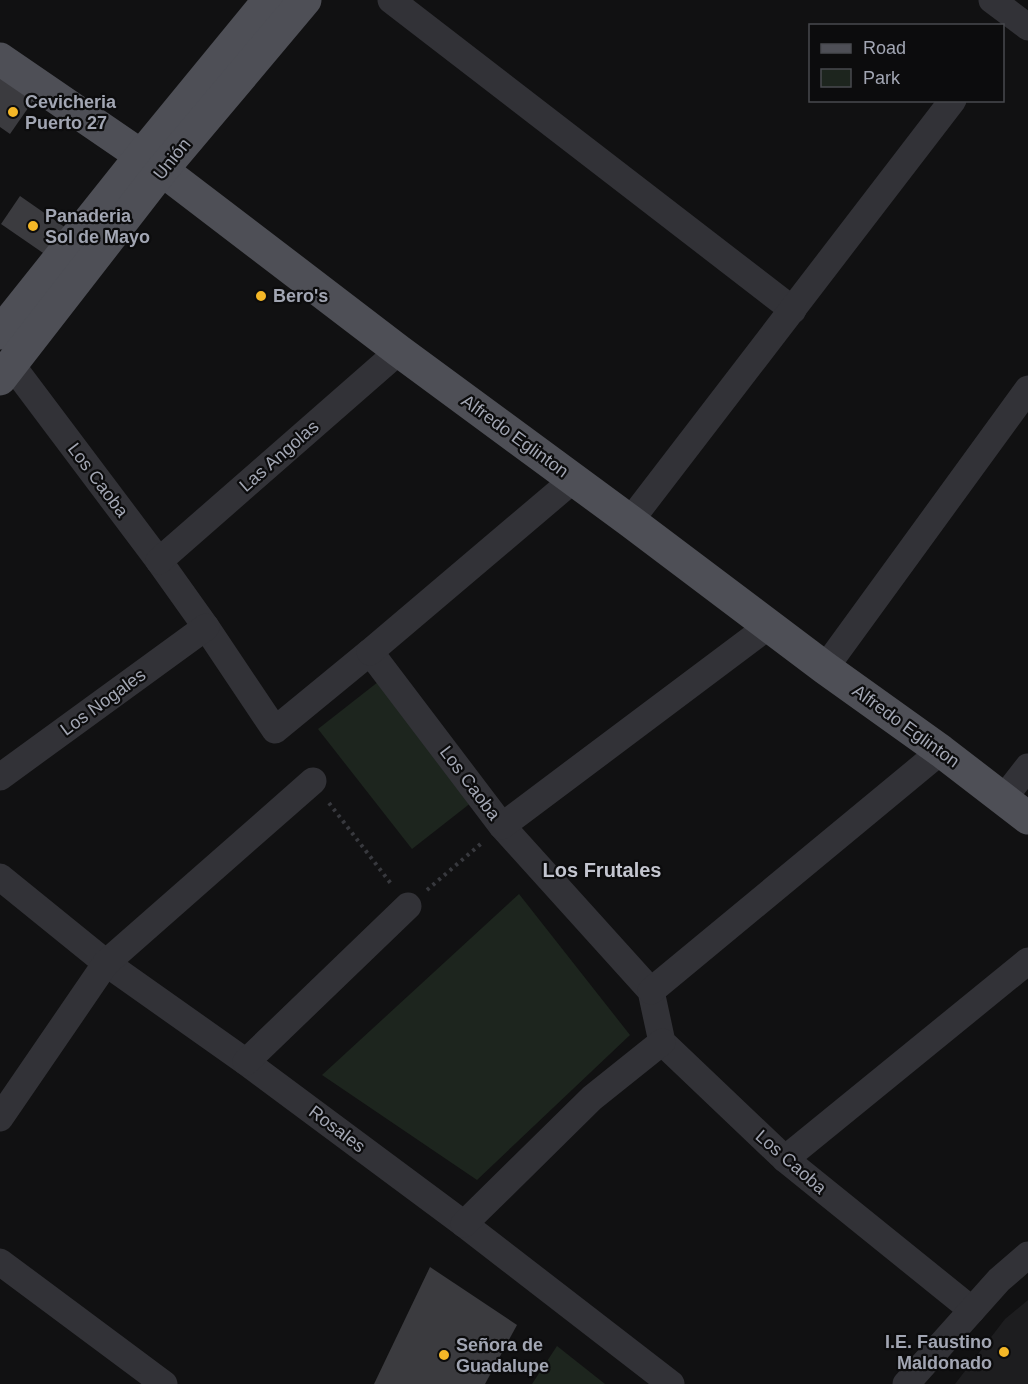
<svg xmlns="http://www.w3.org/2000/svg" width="1028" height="1384" font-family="Helvetica,sans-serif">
<rect width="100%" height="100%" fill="#111112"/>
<polygon fill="#1d1d1f" points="1028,1300 1028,1384 955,1384 1005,1319"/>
<g fill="#1d251e">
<polygon points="378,682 472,802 412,849 318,729"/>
<polygon points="519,894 630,1035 477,1180 322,1075"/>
<polygon points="557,1346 605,1384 532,1384"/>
</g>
<g fill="#3b3b3f">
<polygon points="0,74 35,98 10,134 0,127"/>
<polygon points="20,196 66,228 46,255 1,224"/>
<polygon points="430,1267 517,1325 485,1384 374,1384"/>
</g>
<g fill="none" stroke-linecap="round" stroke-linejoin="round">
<g stroke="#38393e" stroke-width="4" stroke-dasharray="3 4.5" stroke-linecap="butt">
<polyline points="329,803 392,885"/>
<polyline points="427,890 483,842"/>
</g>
<g stroke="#323237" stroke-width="27">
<polyline points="391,0 793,310"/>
<polyline points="992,0 1028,27"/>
<polyline points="11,364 159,561 206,627 275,730 370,652 502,826 651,991 662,1042 785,1159 972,1310"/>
<polyline points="630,521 953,100"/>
<polyline points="159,561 399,351"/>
<polyline points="370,652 574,479"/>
<polyline points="825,668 1028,389"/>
<polyline points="0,777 206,627"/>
<polyline points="1003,799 1028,767"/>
<polyline points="502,826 770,625"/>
<polyline points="0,877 106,963 246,1062 464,1224 671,1384"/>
<polyline points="651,991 941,751"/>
<polyline points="246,1062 408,906"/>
<polyline points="0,1118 106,963 313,781"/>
<polyline points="785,1159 1028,961"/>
<polyline points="464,1224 592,1098 662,1042"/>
<polyline points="0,1262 164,1384"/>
<polyline points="906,1384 999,1280 1028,1255"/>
</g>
<g stroke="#4e4f56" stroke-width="33">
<polyline points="0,59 162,170 399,351 630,521 825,668 941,751 1028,818"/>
<polyline points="0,333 141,156 269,0"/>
<polyline points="0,379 162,170 305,0"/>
</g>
</g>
<g fill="#f4b727" stroke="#0c0c0d" stroke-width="2">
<circle cx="13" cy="112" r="6"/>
<circle cx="33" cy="226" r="6"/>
<circle cx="261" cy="296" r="6"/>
<circle cx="1004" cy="1352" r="6"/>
<circle cx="444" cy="1355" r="6"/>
</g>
<g text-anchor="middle" stroke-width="4.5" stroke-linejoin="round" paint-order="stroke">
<g font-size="18" font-weight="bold" fill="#a2a6b3" stroke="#0c0c0d" text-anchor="start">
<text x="25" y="108">Cevicheria<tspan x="25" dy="21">Puerto 27</tspan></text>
<text x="45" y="222">Panaderia<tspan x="45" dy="21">Sol de Mayo</tspan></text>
<text x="273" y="302">Bero's</text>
<text x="992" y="1348" text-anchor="end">I.E. Faustino<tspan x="992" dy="21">Maldonado</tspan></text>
<text x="456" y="1351">Señora de<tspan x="456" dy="21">Guadalupe</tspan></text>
</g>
<g font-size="18" fill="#a2a6b3" stroke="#0c0c0d">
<text transform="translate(172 159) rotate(-51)" y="6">Unión</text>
<text transform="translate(515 436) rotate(36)" y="6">Alfredo Eglinton</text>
<text transform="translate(279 456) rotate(-41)" y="6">Las Angolas</text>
<text transform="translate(98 480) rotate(53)" y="6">Los Caoba</text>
<text transform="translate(103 702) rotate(-36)" y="6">Los Nogales</text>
<text transform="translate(906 726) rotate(36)" y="6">Alfredo Eglinton</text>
<text transform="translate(470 783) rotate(53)" y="6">Los Caoba</text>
<text transform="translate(337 1129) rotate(37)" y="6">Rosales</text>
<text transform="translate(791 1162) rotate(41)" y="6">Los Caoba</text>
</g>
<g font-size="20" font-weight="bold" fill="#c3c5cf" stroke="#0c0c0d">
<text x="602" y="877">Los Frutales</text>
</g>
</g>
<rect x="809" y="24" width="195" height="78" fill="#0c0c0d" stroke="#484a4f" stroke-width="1.5"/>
<rect x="821" y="44" width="30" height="9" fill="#4e4f56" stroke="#484a4f" stroke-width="1.5"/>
<text x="863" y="54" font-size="18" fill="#a2a6b3">Road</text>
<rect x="821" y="69" width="30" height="18" fill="#1d251e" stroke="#484a4f" stroke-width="1.5"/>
<text x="863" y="84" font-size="18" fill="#a2a6b3">Park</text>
</svg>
